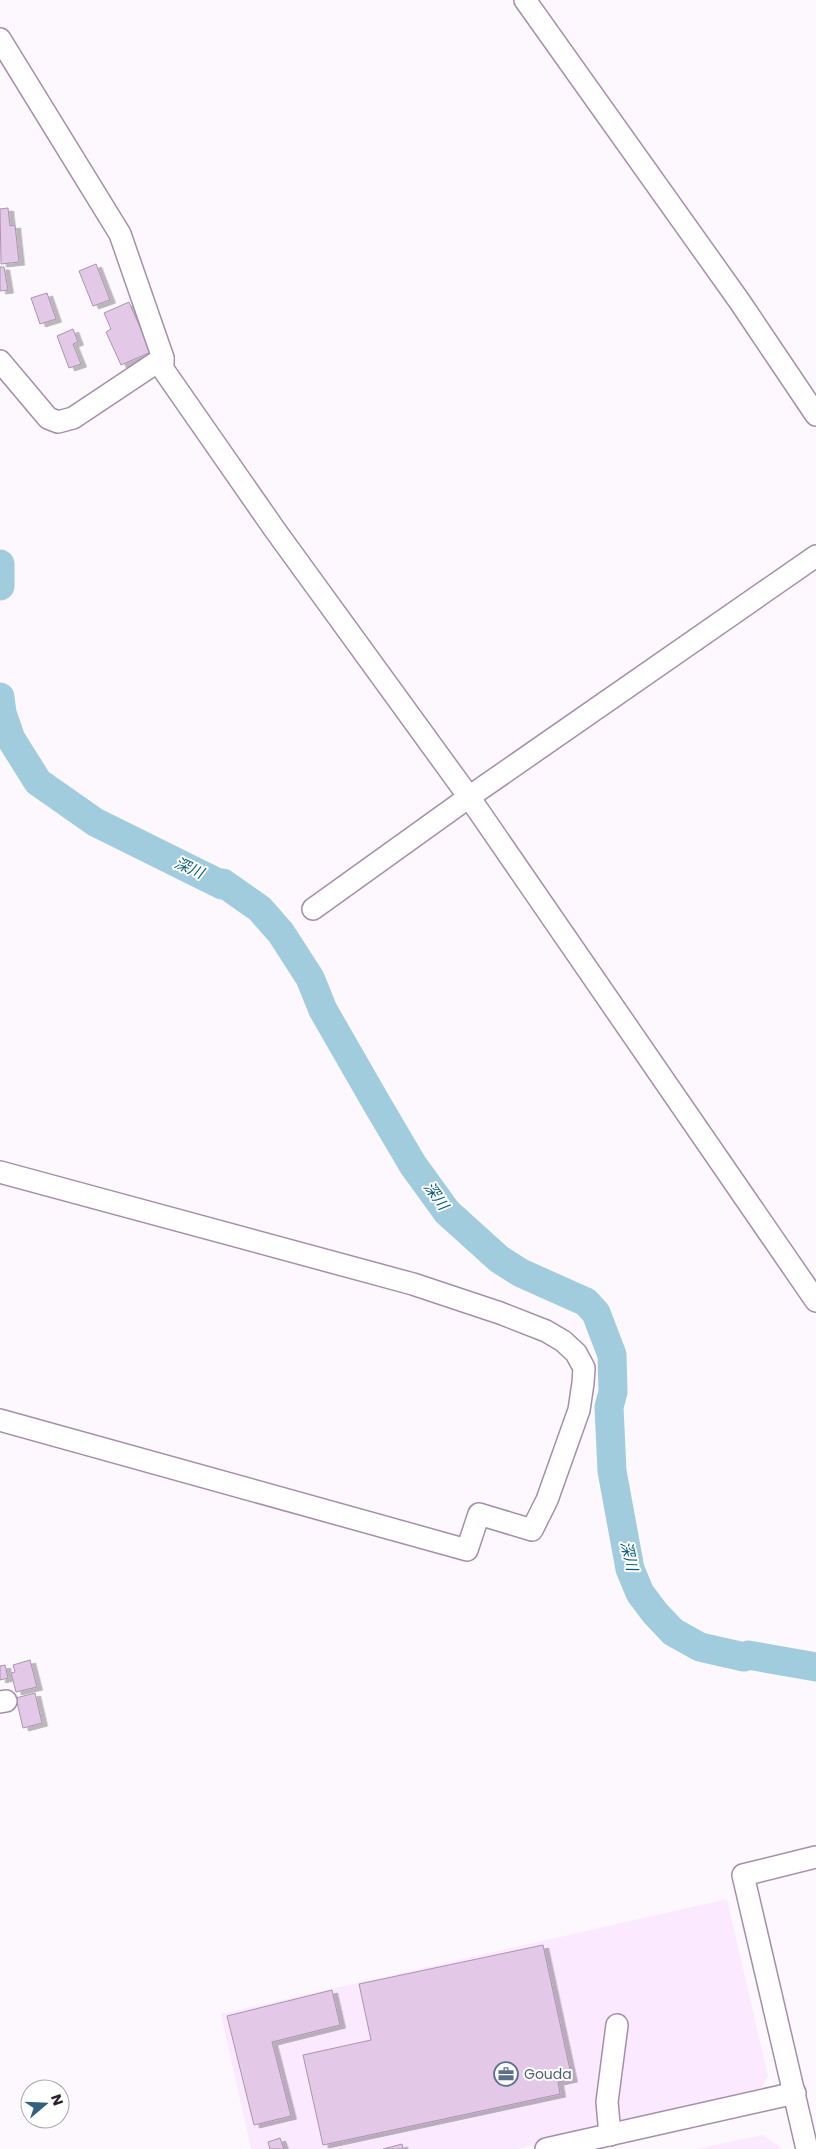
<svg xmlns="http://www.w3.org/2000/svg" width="816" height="2149" font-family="Poppins,'Noto Sans JP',sans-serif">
<defs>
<filter id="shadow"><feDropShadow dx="5.5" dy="3" stdDeviation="0" flood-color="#0004"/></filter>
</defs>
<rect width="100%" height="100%" fill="#fdf8fe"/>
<g fill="#fbe9ff">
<polygon points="727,1899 768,2076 758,2094 518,2149 251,2149 221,2014"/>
<polygon points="763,2135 783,2149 695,2149"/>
</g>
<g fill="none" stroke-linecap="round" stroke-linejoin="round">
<g stroke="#a0ccde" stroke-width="29">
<polyline points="0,564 0,586"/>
<polyline points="0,697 2,713 11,739 38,782 95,822 222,885 223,883 260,909 281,933 310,978 323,1010 377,1104 413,1165 447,1212 499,1259 521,1273 586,1302 596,1313 612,1355 613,1392 609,1407 612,1471 630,1569 640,1593 655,1613 673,1632 700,1647 744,1657 748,1655 816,1667"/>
</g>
</g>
<g fill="#e3c8e8" stroke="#aa93af" filter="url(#shadow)">
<polygon points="8,208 10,226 15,225 19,262 1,264 0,209"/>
<polygon points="96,264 110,300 93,306 79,271"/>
<polygon points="0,267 4,267 8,290 0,291"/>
<polygon points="47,293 56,319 40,324 31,298"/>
<polygon points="129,302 151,352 121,365 106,332 111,329 104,313"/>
<polygon points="73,329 78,342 73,344 81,364 69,368 57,336"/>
<polygon points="30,1660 37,1687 16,1692 11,1673 15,1672 13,1665"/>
<polygon points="5,1665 8,1678 0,1680 0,1666"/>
<polygon points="35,1693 42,1723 23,1728 16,1698"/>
<polygon points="543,1945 572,2079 558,2082 560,2094 323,2145 303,2055 371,2040 359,1984"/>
<polygon points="332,1990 340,2025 272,2042 291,2116 254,2125 227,2016"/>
<polygon points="280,2138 284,2149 270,2149 268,2142"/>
<polygon points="402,2144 403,2149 383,2149"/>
</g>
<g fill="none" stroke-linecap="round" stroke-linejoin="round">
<g stroke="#a58eaa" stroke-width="24">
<g id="minor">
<polyline points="525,0 740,302 816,415"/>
<polyline points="0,39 120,234 163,358 163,369 275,530 469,797 816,1301"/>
<polyline points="0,361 48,418 58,422 73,418 163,358"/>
<polyline points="313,909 469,797 816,556"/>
<polyline points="0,1172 413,1284 500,1313 546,1331 563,1341 576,1353 584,1368 583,1383 579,1410 547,1500 532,1530 479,1514 467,1550 0,1420"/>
<polyline points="0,1702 6,1701"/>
<polyline points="610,2135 607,2102 617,2025"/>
<polyline points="546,2149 795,2093"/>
<polyline points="807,2149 743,1875 816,1857"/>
</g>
</g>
<use href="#minor" stroke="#fff" stroke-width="21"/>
</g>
<defs>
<g id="office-ring" transform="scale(1.25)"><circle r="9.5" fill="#fff" stroke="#5c6f8a" stroke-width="1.5"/><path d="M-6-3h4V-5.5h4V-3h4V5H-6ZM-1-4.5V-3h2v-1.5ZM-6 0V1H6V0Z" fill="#5c6f8a"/></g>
</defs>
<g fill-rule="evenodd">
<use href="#office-ring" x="506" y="2074"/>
</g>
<g text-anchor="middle" stroke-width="4" stroke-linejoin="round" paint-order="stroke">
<g font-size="14" fill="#4e5e75" stroke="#fff" text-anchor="start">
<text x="524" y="2079">Gouda</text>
</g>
<g font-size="15" font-style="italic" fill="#065e76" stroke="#fff">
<text transform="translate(189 868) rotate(24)" y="5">深川</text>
<text transform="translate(436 1196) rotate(54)" y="5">深川</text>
<text transform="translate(629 1556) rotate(77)" y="5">深川</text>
</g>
</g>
<g transform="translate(45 2104) rotate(71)"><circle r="24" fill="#ffffff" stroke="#aaa7ab"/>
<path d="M0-4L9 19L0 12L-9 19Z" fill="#30617f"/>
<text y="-8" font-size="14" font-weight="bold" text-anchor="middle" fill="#2b222d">N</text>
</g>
</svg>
